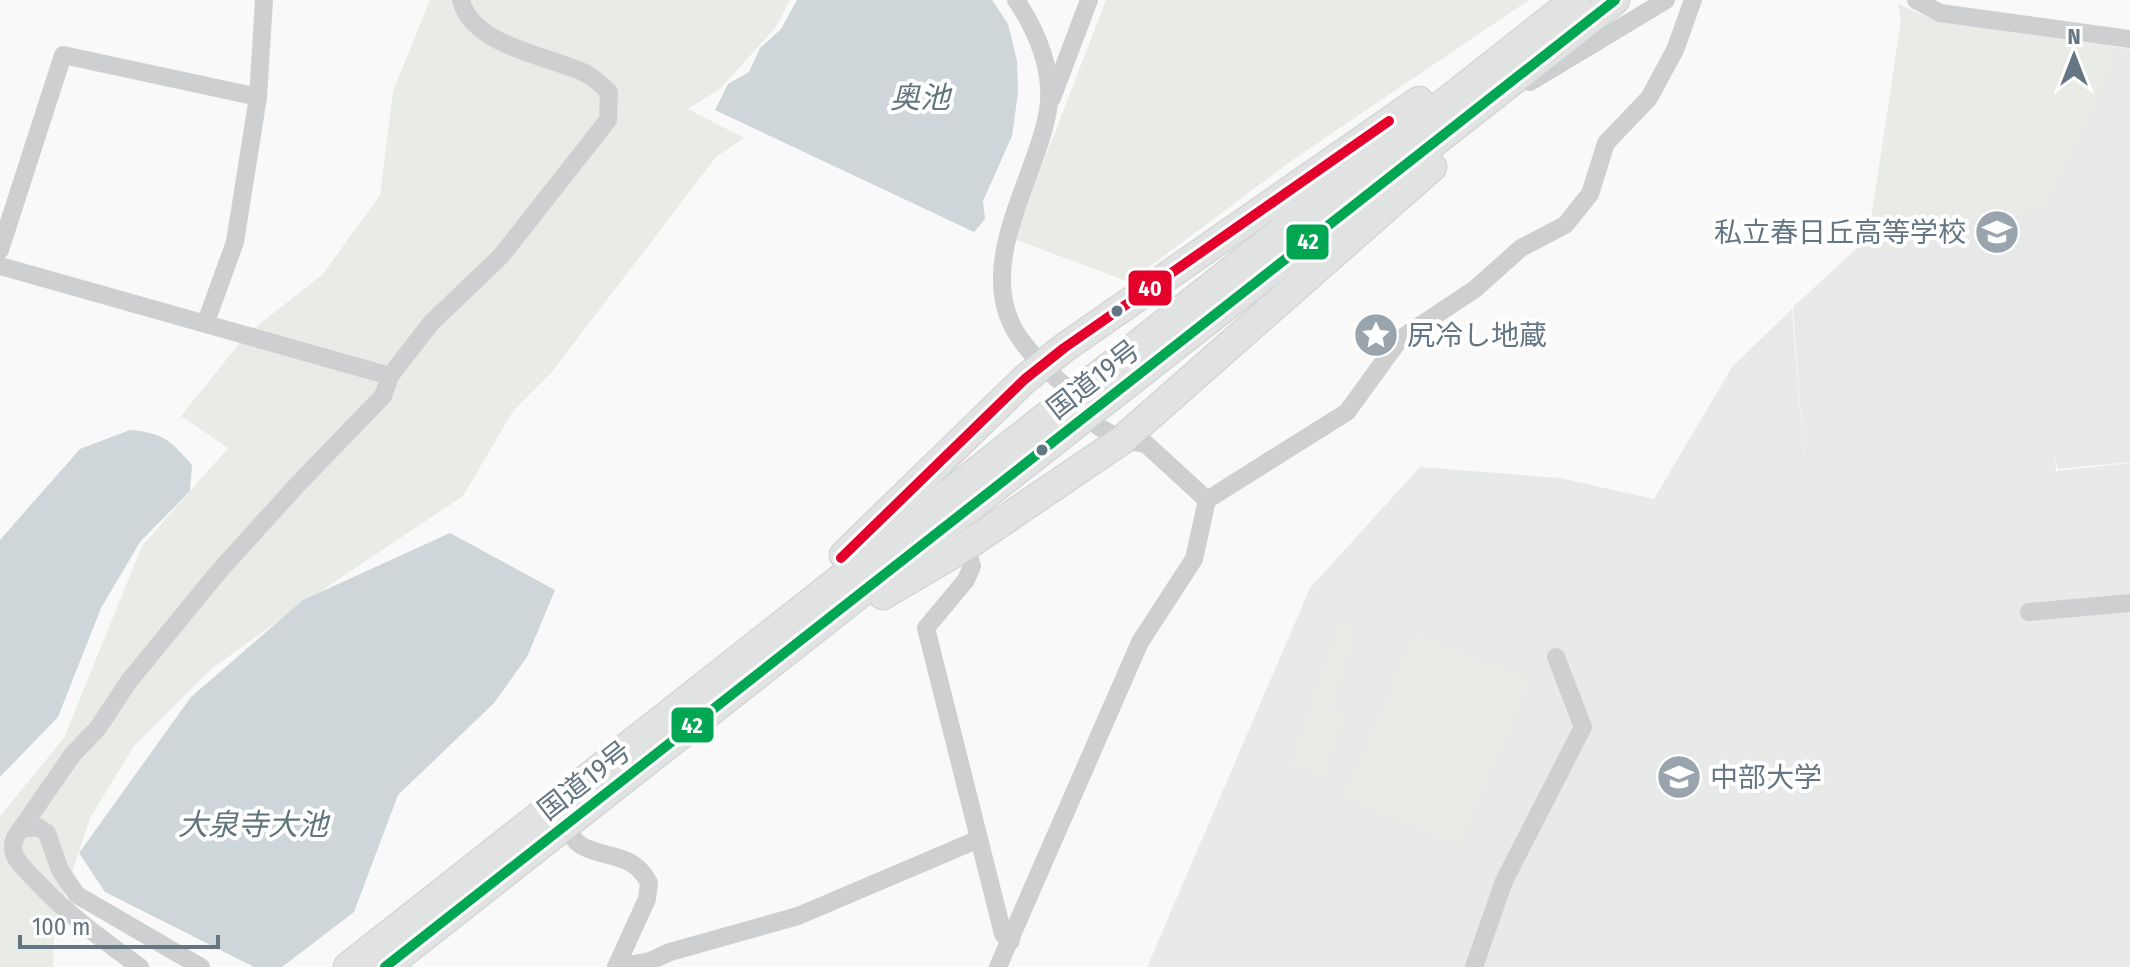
<svg xmlns="http://www.w3.org/2000/svg" width="2130" height="967" font-family="'Fira Sans Condensed','Noto Sans JP',sans-serif">
<rect width="100%" height="100%" fill="#f9f9f9"/>
<polygon fill="#e8e9e9" points="1898,4 1936,21 2130,49 2130,462 2058,469 2055,458 2056,471 2130,463 2130,967 1147,967 1310,588 1420,467 1560,478 1654,499 1732,367 1792,309 1805,471 1793,307 1855,250 1872,213 1901,21"/>
<g fill="#e8ebe6">
<polygon points="430,0 790,0 776,27 721,88 688,109 744,138 716,157 551,373 513,411 463,496 300,605 210,670 134,746 90,818 55,924 53,967 0,967 0,816 64,738 142,546 228,448 181,416 247,334 323,274 380,195 393,91"/>
<polygon points="1106,0 1529,0 1294,159 1129,282 1014,239"/>
<polygon points="1913,15 1935,22 2109,47 2106,77 2045,204 2011,217 1871,220 1902,21"/>
<polygon points="1340,624 1357,630 1331,706 1344,711 1322,776 1291,765"/>
<polygon points="1415,633 1529,681 1459,845 1345,797"/>
</g>
<g fill="#ced6d9">
<polygon points="797,0 992,0 1008,24 1017,61 1018,93 1012,136 983,201 985,219 974,232 715,110 728,84 749,72 760,48 781,29"/>
<path d="M130 430C164 433 170 440 192 465L190 491 140 542 101 608 58 717 0 777V540L80 449Z"/>
<polygon points="450,533 555,590 527,657 494,703 398,795 354,912 282,967 254,967 105,892 79,853 191,697 303,600"/>
</g>
<g fill="none" stroke-linecap="round" stroke-linejoin="round">
<g stroke="#d5d6d6" stroke-width="31">
<g id="highway">
<polyline points="844,555 1025,379 1064,348 1419,101"/>
<polyline points="883,595 966,546 1122,440 1432,167"/>
<polyline points="348,967 1575,0"/>
<polyline points="385,967 1615,0"/>
</g>
</g>
<g stroke="#cecfd0" stroke-width="18">
<path d="M1016 0C1037 31 1054 71 1048 110 1037 176 980 256 1011 323 1021 346 1048 371 1067 388"/>
<polyline points="1916,0 1940,13 2130,39"/>
<polyline points="1530,82 1666,0"/>
<polyline points="1052,98 1089,0"/>
<polyline points="0,250 63,55 258,97"/>
<polyline points="0,266 390,376"/>
<polyline points="206,322 235,242 258,97 264,0"/>
<polyline points="1099,427 1122,440 1146,444 1207,500"/>
<polyline points="966,546 972,566 966,580 926,628 1003,934 1011,941"/>
<polyline points="2029,612 2130,603"/>
<path d="M563 826C569 833 574 841 582 846 609 860 633 852 649 883L647 899 616 967"/>
<path d="M21 829 73 754 98 728 129 681 220 570 298 484 383 396 390 376 431 323 501 256 608 120 609 92C601 85 594 77 585 73 546 55 472 46 461 0"/>
<path d="M140 967C103 940 68 915 37 882 30 875 21 866 16 858 10 847 14 837 21 829L38 827 47 833 60 870 77 895 201 967"/>
<polyline points="619,967 650,961 670,952 798,916 979,839"/>
<polyline points="998,967 1140,642 1194,559 1207,500 1347,412 1400,339 1475,289 1521,248 1565,225 1590,194 1606,143 1649,98 1675,50 1693,0"/>
<polyline points="1474,967 1504,881 1583,727 1556,657"/>
</g>
<use href="#highway" stroke="#e1e2e2" stroke-width="28"/>
<g stroke="#fff" stroke-width="16">
<polyline id="bus-1" points="841,558 1025,379 1064,348 1389,121"/>
</g>
<g stroke="#fff" stroke-width="16">
<polyline id="bus-2" points="385,967 1615,0"/>
</g>
<use href="#bus-1" stroke="#e4002b" stroke-width="10"/>
<use href="#bus-2" stroke="#00a651" stroke-width="10"/>
</g>
<defs>
<g id="school-disc" transform="scale(2.3)"><circle r="9.5" fill="#99a4ac" stroke="#fff"/><path d="M0-5L7-2L0 1L-7-2ZM-4 1L0 2.5L4 1V4Q0 6-4 4Z" fill="#fff"/></g>
<g id="sight-disc" transform="scale(2.3)"><circle r="9.5" fill="#99a4ac" stroke="#fff"/><path d="M0-6L1.8-2.2L6-1.7L2.9 1.2L3.7 5.4L0 3.3L-3.7 5.4L-2.9 1.2L-6-1.7L-1.8-2.2Z" fill="#fff"/></g>
<g id="university-disc" transform="scale(2.3)"><circle r="9.5" fill="#99a4ac" stroke="#fff"/><path d="M0-5L7-2L0 1L-7-2ZM-4 1L0 2.5L4 1V4Q0 6-4 4Z" fill="#fff"/></g>
</defs>
<g fill-rule="evenodd">
<use href="#school-disc" x="1997" y="232"/>
<use href="#sight-disc" x="1376" y="335"/>
<use href="#university-disc" x="1679" y="777"/>
</g>
<g fill="#657683" stroke="#fff" stroke-width="3">
<circle cx="1117" cy="311" r="7"/>
<circle cx="1042" cy="450" r="7"/>
</g>
<g text-anchor="middle" stroke-width="8" stroke-linejoin="round" paint-order="stroke">
<g font-size="28" fill="#657683" stroke="#fff" text-anchor="start">
<text x="1966" y="242" text-anchor="end">私立春日丘高等学校</text>
<text x="1407" y="345">尻冷し地蔵</text>
<text x="1710" y="787">中部大学</text>
</g>
<g font-size="28" fill="#657683" stroke="#fff">
<text transform="translate(1093 379) rotate(-38)" y="10">国道19号</text>
<text transform="translate(584 780) rotate(-38)" y="10">国道19号</text>
</g>
<g font-size="30" font-style="italic" fill="#60757c" stroke="#fff">
<text x="920" y="108">奥池</text>
<text x="253" y="835">大泉寺大池</text>
</g>
</g>
<g stroke="#fff" stroke-width="3">
<rect x="1285" y="223" width="45" height="38" rx="8" fill="#00a651"/>
<rect x="1127" y="269" width="46" height="38" rx="8" fill="#e4002b"/>
<rect x="670" y="706" width="45" height="38" rx="8" fill="#00a651"/>
</g>
<g font-size="22" text-anchor="middle" font-weight="bold" fill="#fff">
<text x="1308" y="249">42</text>
<text x="1150" y="296">40</text>
<text x="692" y="733">42</text>
</g>
<g transform="translate(2074 56)" stroke="#ffffff" stroke-width="6" paint-order="stroke">
<path d="M0-6L14 30L0 20L-14 30Z" fill="#657683"/>
<text y="-12" font-size="22" font-weight="bold" text-anchor="middle" fill="#657683">N</text>
</g>
<path d="M20 935v12h198v-12" fill="none" stroke="#657683" stroke-width="4"/>
<text x="32" y="935" font-size="24" fill="#657683" stroke="#ffffff" stroke-width="6" paint-order="stroke">100 m</text>
</svg>
